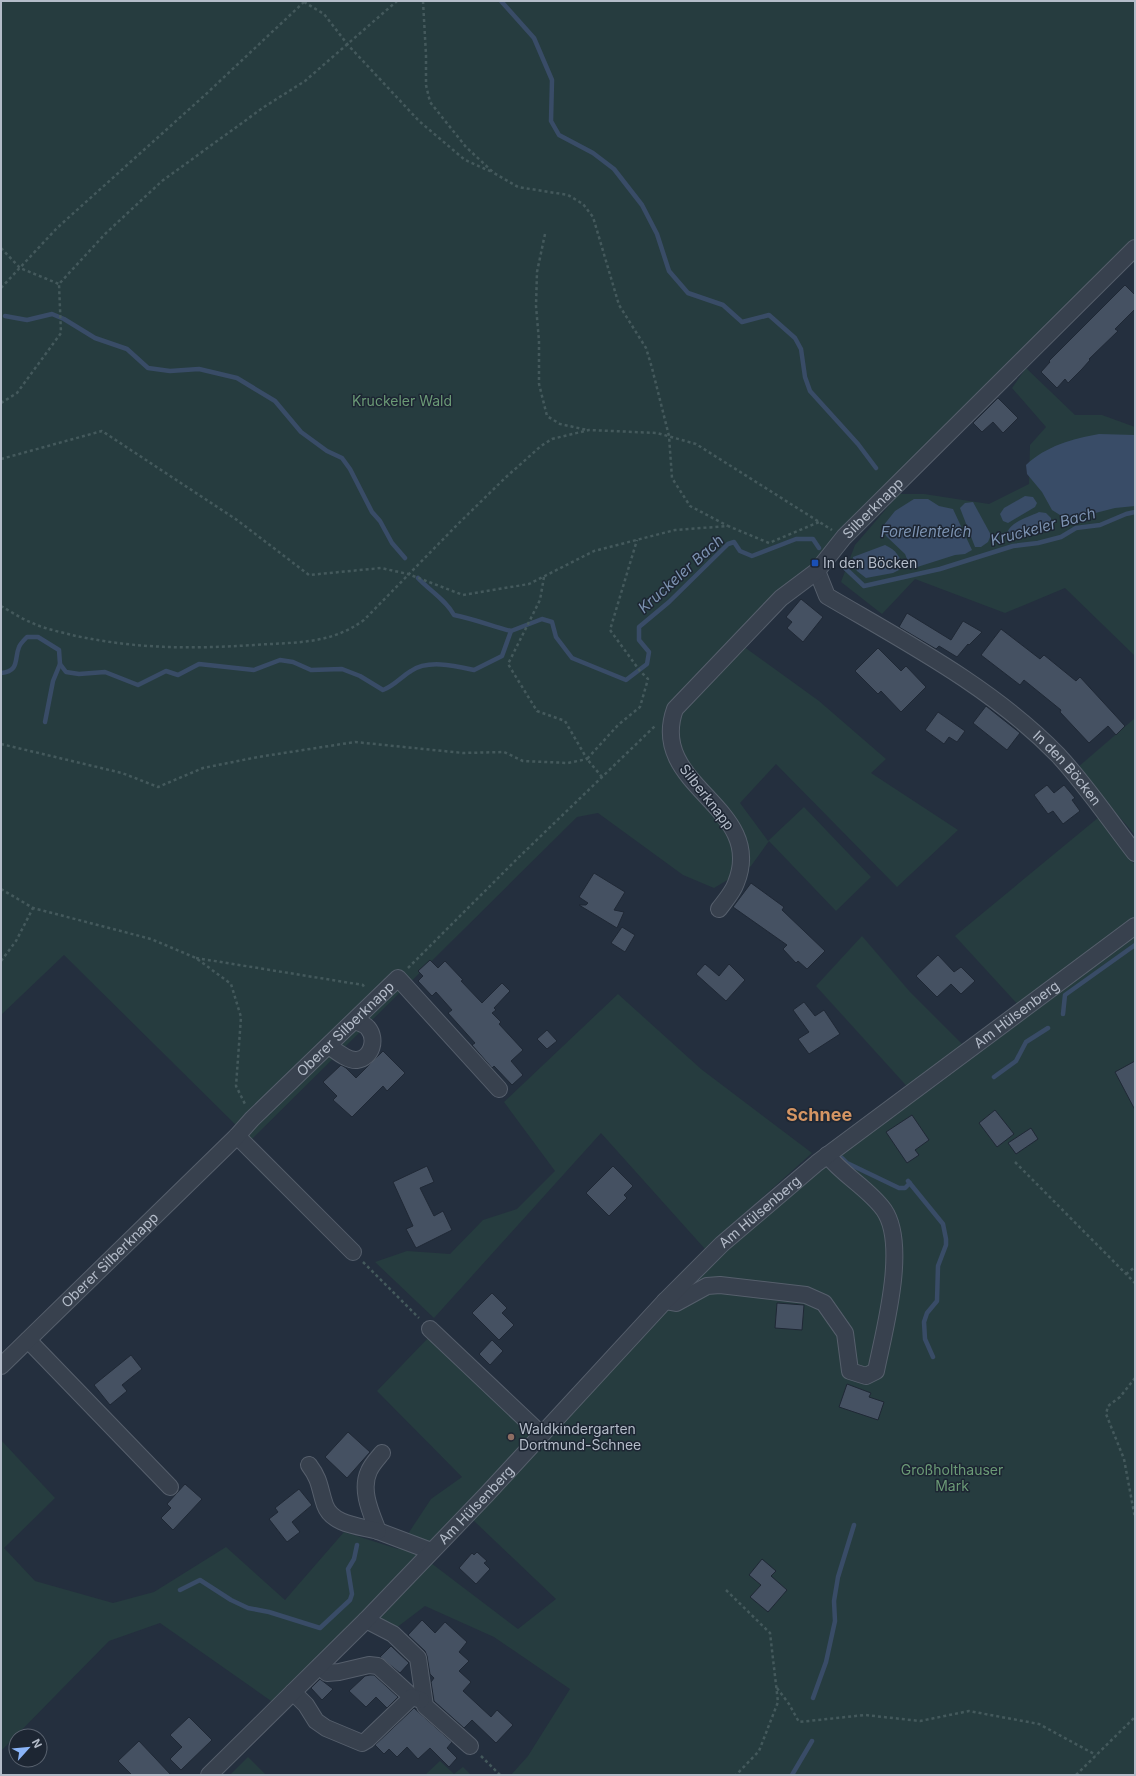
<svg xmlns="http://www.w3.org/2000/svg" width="1136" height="1776" font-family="Inter,sans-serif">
<rect width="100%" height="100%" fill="#242f3e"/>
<g fill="#263c3f">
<polygon points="1,1 1135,1 1135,240 736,641 819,701 886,759 871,773 958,830 897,887 776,764 740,803 768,841 804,807 871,877 836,911 769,841 751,866 714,888 683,875 598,813 577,817 251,1140 64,955 1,1015"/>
<polygon points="1026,368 1075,415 1102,415 1135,427 1135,656 1065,588 1005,613 915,579 882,614 841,582 855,545 899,494 924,494 989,504 1029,484 1030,445 1046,427 1012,388"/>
<polygon points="1135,718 1135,835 1077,768"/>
<polygon points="1099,817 1135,865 1135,917 1020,1007 955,936"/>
<polygon points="862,936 910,992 969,1051 913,1093 816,986"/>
<polygon points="1135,936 1135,1775 511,1775 528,1756 570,1689 494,1637 425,1606 396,1628 364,1614 274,1703 160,1623 109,1641 1,1751 1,1440 55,1498 4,1548 35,1581 113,1603 154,1592 226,1547 285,1600 344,1532 398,1549 431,1499 462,1477 377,1391 431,1335 535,1432 431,1563 518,1629 556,1599 473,1520 557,1423 734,1237 874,1128 934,1087"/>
<polygon points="618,994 701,1069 812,1153 705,1249 601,1133 434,1318 375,1262 407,1251 450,1254 483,1220 517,1209 555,1171 504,1102"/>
<polygon points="248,1757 266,1775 230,1775"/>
<polygon points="440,1761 454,1774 463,1767 471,1775 425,1775"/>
</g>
<g fill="#394c67">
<path d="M1099 434 1135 435V506L1115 508 1068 520 1052 510 1042 492 1027 474 1026 465C1046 446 1072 439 1099 434Z"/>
<polygon points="1025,496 1033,497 1037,503 1035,507 1008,523 1003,521 1000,514 1004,508"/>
<polygon points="914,499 928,499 939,506 953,509 972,550 965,554 955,555 911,569 905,554 886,536 883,526 895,511"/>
<polygon points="973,502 991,535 988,542 981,547 975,547 960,508 965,503"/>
<path d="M1039 512 1046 513 1051 518V527C1036 534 1023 541 1007 534 1009 522 1029 517 1039 512Z"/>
<path d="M885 545C896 550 900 556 903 568L893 573 866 578 857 571 852 564 853 557Z"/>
</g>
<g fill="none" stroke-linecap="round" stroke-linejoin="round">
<g stroke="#394c67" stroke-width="4.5">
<polyline points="501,1 534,38 552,80 551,121 559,135 593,153 614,169 642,205 657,234 669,271 688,293 723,305 742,322 769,315 795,338 801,349 805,377 810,391 858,444 876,468"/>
<polyline points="5,316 27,320 52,314 64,319 95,338 127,349 148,368 170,371 199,369 237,378 275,401 301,432 327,451 342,458 350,469 372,512 380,521 392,543 405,558"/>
<polyline points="845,568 864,586 940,569 1013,546 1038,543 1061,537 1076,528 1100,525 1126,514 1135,512"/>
<path d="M418 578C430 591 446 600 454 615 474 619 492 626 511 631"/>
<path d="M1 673C20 671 14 659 19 647 20 644 24 640 27 637H38L59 650 60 664 66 672 79 674 105 672 138 685 166 671 178 675 199 664 254 670 280 660 293 662 311 670 342 669 360 676 383 690C394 686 401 677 411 671 428 659 456 666 474 670L502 656 511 631 542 619 552 622 556 637 572 658 626 680 647 664 649 652 639 640V627L669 602 728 544 734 542 740 551 752 556 796 539H813L819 548"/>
<polyline points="45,722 53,681 60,664"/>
<polyline points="1063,1014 1065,995 1135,945"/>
<polyline points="994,1077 1016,1061 1026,1042 1048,1028"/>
<polyline points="842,1158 847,1163 899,1188 905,1188 910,1183"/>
<polyline points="908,1181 943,1224 946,1239 946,1245 938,1266 937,1301 927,1313 924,1322 925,1339 933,1357"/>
<polyline points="180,1590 200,1580 231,1600 248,1608 269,1612 320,1628 350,1600 352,1594 348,1569 354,1559 357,1545"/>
<polyline points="813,1698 826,1662 835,1621 834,1601 838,1577 854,1525"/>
<polyline points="792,1775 812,1741"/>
</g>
</g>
<g fill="#455162" stroke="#1f2835">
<polygon points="1125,285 1135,295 1135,309 1115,329 1118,331 1089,359 1090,360 1082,369 1068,383 1065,379 1057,388 1041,372 1050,362 1049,361"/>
<polygon points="998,398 1018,418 1003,433 993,422 982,432 973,423"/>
<polygon points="801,599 823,617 803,642 787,628 792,622 786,617"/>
<polygon points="907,613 951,640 963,621 982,632 969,645 968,644 957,657 939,646 936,649 899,627"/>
<polygon points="1001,629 1040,659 1044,655 1076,681 1080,677 1125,726 1116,735 1108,726 1089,743 1060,712 1061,710 1024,680 1020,685 981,655"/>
<polygon points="878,648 901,671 906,666 926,687 901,712 881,691 878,694 855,671"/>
<polygon points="986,706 1020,733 1007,750 973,723"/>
<polygon points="938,712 965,731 957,742 949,737 944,744 925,730"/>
<polygon points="1047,785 1054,793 1064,785 1075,798 1072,800 1080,811 1063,824 1053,811 1048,814 1034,795"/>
<polygon points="594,873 625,892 614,910 624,912 617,928 579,905 586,905 588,903 579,897"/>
<polygon points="751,883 784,907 782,910 825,951 807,969 798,961 796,963 783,949 787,945 733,907"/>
<polygon points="622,927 635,935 625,952 611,943"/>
<polygon points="938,955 954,972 961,967 975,981 961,994 951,984 937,997 916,976"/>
<polygon points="430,960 438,968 445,961 463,980 461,981 482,1003 502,983 510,991 494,1008 496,1010 492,1013 501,1022 499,1024 523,1050 511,1061 523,1075 512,1085 494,1066 492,1068 472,1045 475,1043 448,1013 452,1010 436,992 432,996 418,981 423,976 418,971"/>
<polygon points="705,964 719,976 729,964 745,980 726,1001 696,974"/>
<polygon points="804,1002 815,1016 824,1010 840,1034 809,1054 798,1039 809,1032 793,1010"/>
<polygon points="547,1030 557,1041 547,1049 537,1039"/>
<polygon points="383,1051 405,1073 387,1091 383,1086 352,1117 333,1100 337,1096 323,1082 341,1065 346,1068 356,1078"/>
<polygon points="1135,1061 1135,1110 1115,1072"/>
<polygon points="995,1110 1014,1134 997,1147 979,1123"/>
<polygon points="912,1115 929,1140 915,1150 919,1155 907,1163 886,1132"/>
<polygon points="1031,1128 1038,1139 1016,1154 1008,1143"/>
<polygon points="427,1166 434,1182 420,1188 434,1216 443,1211 452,1230 416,1248 406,1229 413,1226 393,1182"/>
<polygon points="613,1166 633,1186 624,1195 627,1198 609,1216 586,1193"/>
<polygon points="492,1293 507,1308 502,1313 514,1325 499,1340 472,1313"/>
<polygon points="777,1303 804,1305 802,1330 775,1328"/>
<polygon points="492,1340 503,1351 490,1365 479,1354"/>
<polygon points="131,1355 142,1369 122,1385 127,1391 110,1405 94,1385"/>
<polygon points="847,1384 871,1393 869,1397 884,1402 878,1420 839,1407"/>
<polygon points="348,1432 370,1452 347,1478 325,1457"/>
<polygon points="185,1484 202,1499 173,1530 161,1518 171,1508 167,1504"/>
<polygon points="299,1489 312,1505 292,1522 300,1532 287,1542 269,1519 278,1512 275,1508"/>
<polygon points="477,1552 487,1561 484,1563 490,1569 476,1584 459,1568 472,1553 474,1555"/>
<polygon points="762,1559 776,1571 771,1576 787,1590 768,1612 750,1597 761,1585 749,1575"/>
<polygon points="422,1620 435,1633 445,1622 467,1642 459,1652 469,1661 459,1671 471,1682 463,1691 491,1717 497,1710 513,1725 496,1743 472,1720 464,1728 434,1701 431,1682 434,1678 430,1674 427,1656 425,1651 408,1635"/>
<polygon points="391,1646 409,1663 400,1673 380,1657"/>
<polygon points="370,1675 374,1675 398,1697 387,1708 376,1697 366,1707 349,1691 365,1676"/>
<polygon points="320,1679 333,1689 322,1700 311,1688"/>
<polygon points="414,1708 452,1742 447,1748 457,1758 449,1767 430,1748 418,1759 407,1747 397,1757 389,1749 384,1754 375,1745"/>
<polygon points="189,1717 212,1740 181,1770 170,1759 182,1747 170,1735"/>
<polygon points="139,1741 171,1775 132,1775 118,1761"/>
</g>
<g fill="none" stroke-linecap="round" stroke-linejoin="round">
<g stroke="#565f6c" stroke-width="18">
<g id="minor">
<path id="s1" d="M817 571 827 596C907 643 993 688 1058 755 1086 785 1110 821 1135 853"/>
<path id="s2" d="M719 909C725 901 733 892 736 883 767 806 647 787 675 709L781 598 817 571 844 537 1135 248"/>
<path d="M329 1046C336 1051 348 1061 357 1060 372 1058 377 1039 368 1028 365 1024 359 1023 355 1021"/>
<polyline points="237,1136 353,1252"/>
<path d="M665 1301 676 1303 707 1286 720 1285 806 1295 824 1303 845 1333 850 1371 866 1376 876 1371C884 1331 908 1245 884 1210 869 1189 844 1176 827 1155"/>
<polyline points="430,1329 541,1434"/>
<polyline points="28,1340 170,1487"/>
<path id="s3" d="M1 1366 237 1136 252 1119 398 978 499 1089"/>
<path d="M382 1453C378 1458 372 1464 369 1471 360 1490 371 1513 378 1531L431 1551"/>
<path d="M309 1465C321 1481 319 1488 325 1505 332 1525 360 1526 378 1531"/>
<polyline points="366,1620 393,1634 418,1658 425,1706 470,1746"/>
<polyline points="320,1666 327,1673 339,1672 369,1665 378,1666 412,1697 421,1700"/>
<polyline points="293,1692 306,1705 316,1721 326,1728 362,1743 367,1740 412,1697"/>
<path id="s4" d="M209 1775 366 1620 487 1494 665 1301 722 1244 817 1163 1135 926"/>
</g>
</g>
<g stroke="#44595c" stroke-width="2.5" stroke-dasharray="3 3" stroke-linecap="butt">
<polyline points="423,1 426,55 426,85 430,102 466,147 494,173 518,187 568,195 583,204 593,217 619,305 646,348 652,368 669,436 672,478 690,506 728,526"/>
<polyline points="304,2 324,14 348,45 419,121 465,160 492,172"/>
<polyline points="545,234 537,272 536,306 539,341 539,384 547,416 560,424 587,430"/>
<polyline points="1,248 20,268 59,284"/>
<polyline points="1,288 57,228 205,95 305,1"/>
<polyline points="1,403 17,393 61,333 59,284 105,234 162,181 264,107 305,81 397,1"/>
<polyline points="1,459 102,431 237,520 309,575 381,568 408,574 463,595 529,584 594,551 675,530 728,526 769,543 819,522"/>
<path d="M1 606C10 611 20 618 30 622 44 629 61 632 76 636 139 649 190 649 254 645 294 642 330 645 364 620L458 524 505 478 541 446 552 439 589 430 657 433 696 444 832 530"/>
<polyline points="1,744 122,773 158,787 203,768 258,757 355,742 463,753 504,752 523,761 568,763 587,759 565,721 537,711 508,664 540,600 544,577"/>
<polyline points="602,777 587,759 618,725 640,707 648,679 640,671 610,630 637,540"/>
<polyline points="1,889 33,908 151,939 196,958 231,984 241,1017 236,1086 245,1104"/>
<polyline points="196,958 363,985 365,989"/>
<polyline points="1,961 16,941 33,908"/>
<polyline points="408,968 518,858 656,725"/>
<polyline points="1015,1162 1135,1283"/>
<polyline points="363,1262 419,1318"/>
<polyline points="1126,1274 1135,1267"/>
<polyline points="1135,1378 1120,1397 1108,1406 1106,1414 1124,1459 1135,1518"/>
<polyline points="726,1590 770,1633 778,1702 759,1751 736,1775"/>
<polyline points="777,1688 789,1704 799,1722 865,1715 920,1721 969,1711 1039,1724 1096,1755"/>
<polyline points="481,1756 500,1775"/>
<polyline points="1076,1775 1135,1717"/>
</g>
<use href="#minor" stroke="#38414e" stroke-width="16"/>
</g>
<rect fill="#1a4fb4" stroke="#1d2633" stroke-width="1.5" x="811" y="559" width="8" height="8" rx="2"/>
<circle fill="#8d6e63" stroke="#1d2633" stroke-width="1.5" cx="511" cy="1437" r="4"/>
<g text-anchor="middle" stroke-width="3" stroke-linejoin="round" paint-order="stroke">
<g font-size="14" fill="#6b9a76" stroke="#1d2633">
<text x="402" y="406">Kruckeler Wald</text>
<text x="952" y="1475">Großholthauser<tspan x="952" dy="16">Mark</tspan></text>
</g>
<g font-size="14" fill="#b4bcc9" stroke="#1d2633">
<text dy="5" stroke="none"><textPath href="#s2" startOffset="511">Silberknapp</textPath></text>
<text dy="5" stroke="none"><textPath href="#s1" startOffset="324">In den Böcken</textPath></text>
<text transform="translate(707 797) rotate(52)" y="5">Silberknapp</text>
<text dy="5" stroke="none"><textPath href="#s4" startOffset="1112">Am Hülsenberg</textPath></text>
<text dy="5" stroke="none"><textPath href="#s3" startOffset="482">Oberer Silberknapp</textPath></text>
<text dy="5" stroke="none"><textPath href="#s4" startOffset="788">Am Hülsenberg</textPath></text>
<text dy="5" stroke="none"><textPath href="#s3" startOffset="152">Oberer Silberknapp</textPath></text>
<text dy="5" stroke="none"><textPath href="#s4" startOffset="380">Am Hülsenberg</textPath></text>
</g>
<g font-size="14" fill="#b4bcc9" stroke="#1d2633" text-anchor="start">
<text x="823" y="568">In den Böcken</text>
<text x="519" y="1434">Waldkindergarten<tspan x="519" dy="16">Dortmund-Schnee</tspan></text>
</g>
<g font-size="15" font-style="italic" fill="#7c92b1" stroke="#1d2633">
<text transform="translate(1043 527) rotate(-15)" y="5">Kruckeler Bach</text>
<text x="926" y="537">Forellenteich</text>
<text transform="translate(681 574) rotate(-42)" y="5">Kruckeler Bach</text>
</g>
<g font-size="18" font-weight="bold" fill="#d59563" stroke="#1d2633">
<text x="819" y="1121">Schnee</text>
</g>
</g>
<rect width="1136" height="1776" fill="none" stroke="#b4bcc9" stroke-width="4"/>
<g transform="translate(28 1748) rotate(63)"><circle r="19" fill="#1d2633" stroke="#59626f"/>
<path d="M0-3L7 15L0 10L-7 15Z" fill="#8ab4f8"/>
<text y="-6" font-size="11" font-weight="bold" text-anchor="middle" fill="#b4bcc9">N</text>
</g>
</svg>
